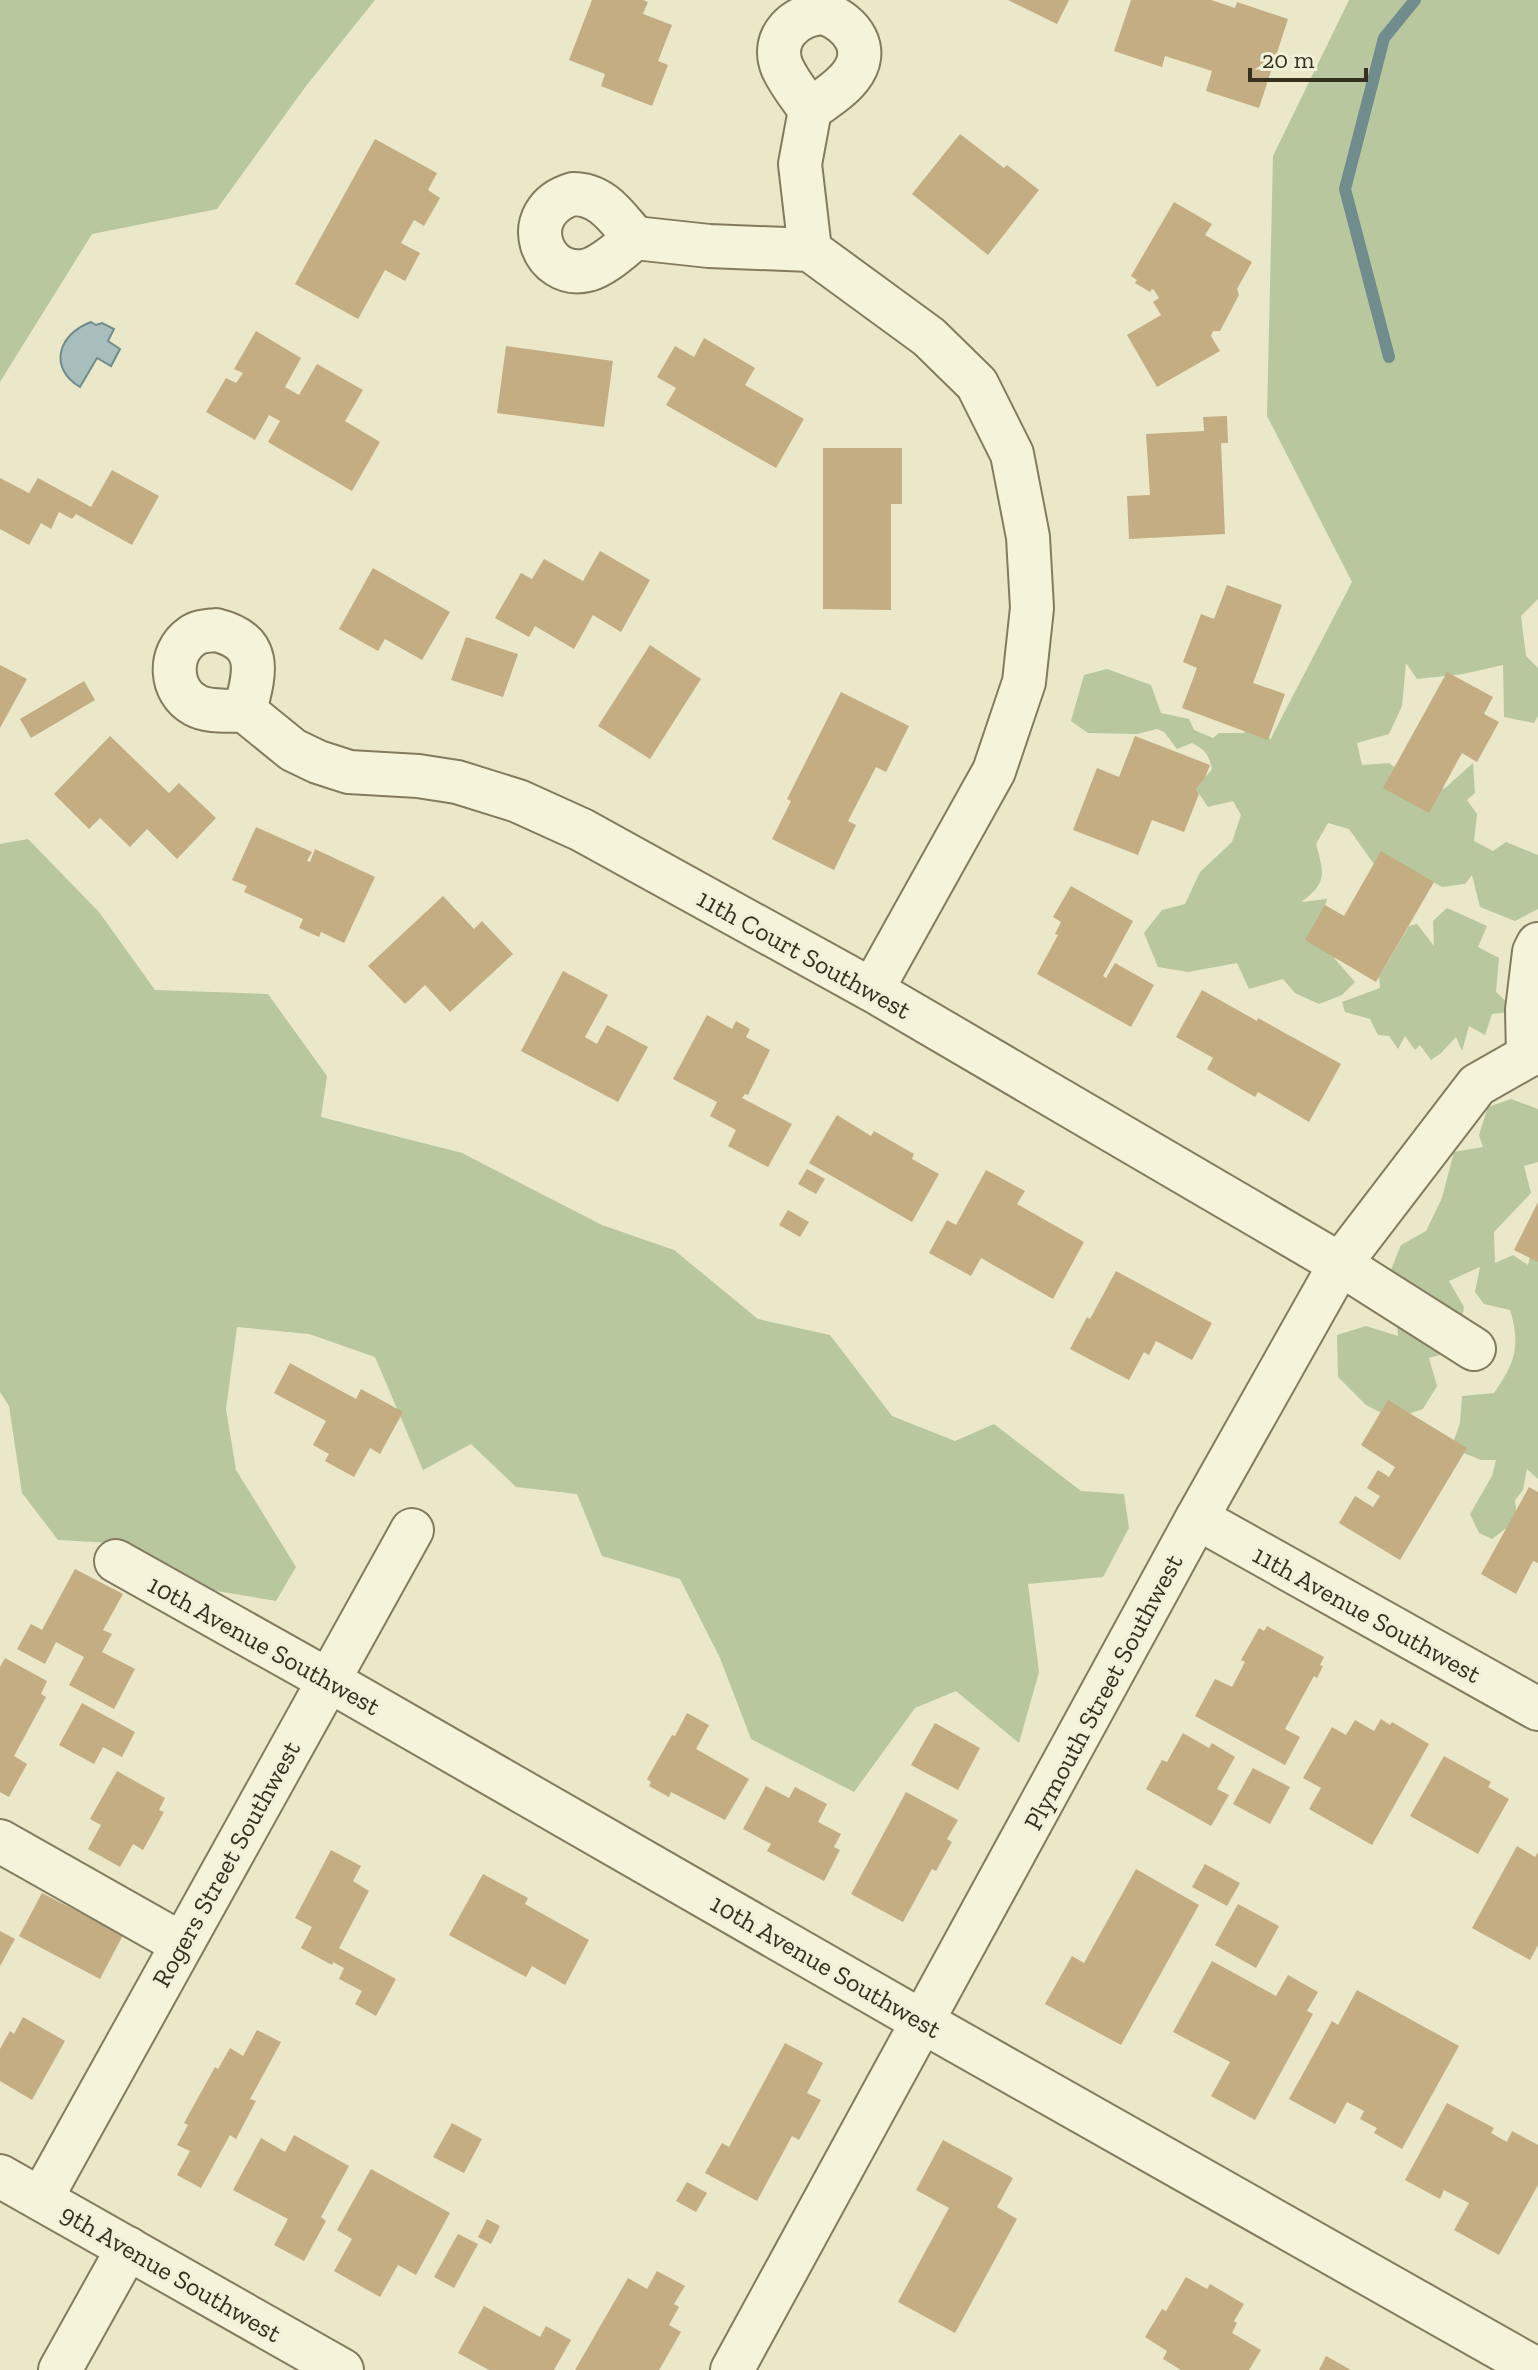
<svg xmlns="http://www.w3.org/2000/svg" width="1538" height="2370" font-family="'Zilla Slab',serif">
<rect width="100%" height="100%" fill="#eae8c8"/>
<g fill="#b8c79d">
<polygon points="0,0 375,0 306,86 217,209 92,234 0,382"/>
<path d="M1349 0H1538V599L1521 616 1526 656 1538 668V716L1534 723 1504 717 1503 665 1463 674 1417 679 1406 663 1402 706 1389 734 1357 743 1362 765 1389 763 1429 792 1445 788 1473 763 1475 793 1467 800 1477 814 1474 841 1493 851 1506 842 1538 855V909L1515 921 1480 907 1472 875 1465 884 1442 887 1418 873 1388 884 1349 829 1328 823 1316 844C1324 873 1328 883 1301 902L1327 899 1321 921 1335 959 1355 982 1342 995 1319 1004 1295 993 1283 979 1249 989 1237 963 1188 972 1158 967 1144 933 1162 910 1185 904 1200 872 1232 842 1241 815 1233 801 1208 807 1196 789 1212 769C1209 754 1205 750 1192 743L1177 749 1164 732 1157 729 1137 734 1088 733 1071 721 1084 675 1107 669 1151 685 1161 713 1189 719 1194 730 1213 738 1219 733H1243L1263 722 1270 740 1352 582 1267 416 1273 156Z"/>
<polygon points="28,839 99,912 155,990 268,994 327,1076 321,1117 462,1153 602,1225 674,1250 758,1319 830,1335 892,1416 955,1441 994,1424 1081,1491 1124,1494 1129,1528 1103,1577 1028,1584 1039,1672 1019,1743 956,1691 915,1708 854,1792 751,1739 720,1658 680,1579 602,1556 577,1494 516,1487 471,1444 423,1470 375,1357 309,1334 237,1327 226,1409 236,1470 296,1567 276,1601 205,1589 131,1544 58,1540 22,1493 9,1406 0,1392 0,844"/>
<polygon points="1447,908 1487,926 1478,947 1499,958 1496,992 1516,1011 1492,1014 1485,1035 1469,1026 1462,1051 1456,1037 1441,1053 1431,1060 1420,1045 1415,1050 1405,1036 1398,1049 1389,1036 1378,1035 1370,1019 1345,1012 1342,1002 1380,988 1379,977 1409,926 1417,924 1434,946 1433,921"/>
<path d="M1511 1099 1538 1109V1162L1524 1166 1531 1193 1494 1232 1495 1263 1513 1255 1528 1265 1531 1253 1538 1252V1479L1527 1469 1523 1490 1515 1500 1517 1520 1492 1539 1479 1533 1470 1514 1492 1476 1496 1460H1481L1451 1448 1460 1423 1462 1396 1494 1393C1515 1363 1521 1346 1510 1310L1484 1304 1475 1292 1480 1267 1449 1281 1464 1307 1461 1326 1451 1352 1429 1358 1437 1386 1423 1409 1393 1419 1366 1405 1338 1377 1337 1335 1366 1326 1398 1336 1396 1308 1388 1277 1401 1245 1426 1231 1442 1198 1454 1152 1483 1147 1479 1135 1488 1107Z"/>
</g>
<path fill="#a8bebd" stroke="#708c8c" stroke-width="2" d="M91 322 96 325 102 323 114 329 108 341 120 349 111 366 97 358 80 387C48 368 58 334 91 322Z"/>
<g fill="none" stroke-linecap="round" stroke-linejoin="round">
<polyline stroke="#708c8c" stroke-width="12" points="1389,357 1345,189 1384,38 1415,0"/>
</g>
<g fill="#c4ad82">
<polygon points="592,0 643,0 648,2 643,14 672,25 658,61 668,65 652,106 601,86 605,74 569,60"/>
<polygon points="1008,0 1069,0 1057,24"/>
<polygon points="1131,0 1211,0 1235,8 1237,2 1288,19 1259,108 1206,91 1212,71 1165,56 1162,67 1114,51"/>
<polygon points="960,134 1004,168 1007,165 1039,190 988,255 912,194"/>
<polygon points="375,139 437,173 428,190 440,198 424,226 414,220 401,243 420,253 405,281 385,270 358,319 295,284"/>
<polygon points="1174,202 1212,224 1205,235 1252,262 1237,289 1239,295 1220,331 1213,331 1211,336 1220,351 1157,387 1127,335 1161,315 1153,302 1159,298 1154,290 1152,289 1150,292 1135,283 1137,280 1131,276"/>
<polygon points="256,331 301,358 285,387 299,395 317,364 363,390 345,421 380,442 352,491 268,442 280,421 269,415 255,440 206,412 226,378 236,383 243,373 234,369"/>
<polygon points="704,338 755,368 745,385 804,419 776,468 666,405 676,388 657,377 675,346 694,357"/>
<polygon points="506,346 613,361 604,427 497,413"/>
<polygon points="1227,416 1228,443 1221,443 1225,534 1129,539 1127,496 1150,495 1146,434 1204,431 1203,417"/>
<polygon points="823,448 902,448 902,504 891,504 891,610 823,609"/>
<polygon points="112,470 159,496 132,545 76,514 72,519 59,512 51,529 41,523 29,545 0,529 0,478 29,493 38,478 91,507"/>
<polygon points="600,551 650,580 621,632 593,615 574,649 535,626 529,637 495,618 521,573 532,579 544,559 583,581"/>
<polygon points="373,568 450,612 422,660 385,639 378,651 339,629"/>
<polygon points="1227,585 1282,605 1253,683 1285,694 1268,740 1182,708 1197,668 1183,662 1201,614 1214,619"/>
<polygon points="466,637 518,654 503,697 451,680"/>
<polygon points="650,645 701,679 650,759 598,726"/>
<polygon points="0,665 27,679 0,728"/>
<polygon points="1447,672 1493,697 1484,714 1499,722 1477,762 1462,753 1429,813 1383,788"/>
<polygon points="84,681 95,700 31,738 20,719"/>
<polygon points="841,692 909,726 886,772 876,767 848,821 856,825 834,870 772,839 791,801 787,799"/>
<polygon points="110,736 169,793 179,783 216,818 177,859 147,829 130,847 100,818 89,829 54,794"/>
<polygon points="1135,736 1210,765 1205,778 1196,789 1199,794 1184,832 1152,820 1138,855 1073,830 1097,768 1119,777"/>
<polygon points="256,827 312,852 307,861 310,862 315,849 375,877 344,943 321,932 319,937 299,928 303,919 244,892 247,886 232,880"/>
<polygon points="1381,851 1434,882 1376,982 1305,940 1325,905 1344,916"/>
<polygon points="1071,886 1133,921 1103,976 1106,978 1115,963 1154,985 1131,1027 1037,974 1058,935 1055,934 1061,922 1053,917"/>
<polygon points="443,896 474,929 482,921 513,954 450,1012 425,985 405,1004 368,966"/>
<polygon points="563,971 608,995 585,1037 597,1044 607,1025 648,1047 618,1102 521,1051"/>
<polygon points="1202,990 1257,1021 1258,1018 1341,1064 1309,1122 1258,1092 1255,1097 1207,1069 1213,1058 1176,1037"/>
<polygon points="707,1015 732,1029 736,1021 750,1029 746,1037 770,1050 748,1095 745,1094 742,1098 792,1124 768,1167 728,1146 736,1130 710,1116 717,1102 673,1079"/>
<polygon points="837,1115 871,1136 874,1131 914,1154 912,1159 939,1174 912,1222 809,1163"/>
<polygon points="807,1169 825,1179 816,1194 798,1184"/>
<polygon points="986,1170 1025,1191 1017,1204 1084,1242 1053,1299 981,1258 971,1276 929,1253 947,1220 956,1225"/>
<polygon points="1538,1202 1538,1262 1514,1250"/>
<polygon points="788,1210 809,1222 800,1237 779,1225"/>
<polygon points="1116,1271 1212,1323 1192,1360 1156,1341 1149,1355 1144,1352 1129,1380 1070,1349 1087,1317 1090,1319"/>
<polygon points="290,1363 356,1399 361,1389 403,1412 380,1454 370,1448 354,1477 325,1461 329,1454 313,1445 326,1421 274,1393"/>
<polygon points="1388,1400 1467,1448 1400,1560 1339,1523 1355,1496 1373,1507 1380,1496 1367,1488 1378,1470 1389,1477 1395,1467 1361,1445"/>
<polygon points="1529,1487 1538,1492 1538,1563 1533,1561 1516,1594 1481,1574"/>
<polygon points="75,1569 123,1594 103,1630 112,1634 102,1652 135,1669 114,1709 69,1685 84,1657 56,1642 45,1664 17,1649 31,1624 42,1630"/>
<polygon points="1267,1626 1324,1657 1320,1665 1323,1666 1317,1678 1314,1676 1285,1729 1300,1737 1285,1765 1195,1716 1215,1679 1232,1687 1245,1662 1241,1660 1259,1628 1264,1631"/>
<polygon points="5,1658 47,1681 41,1694 46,1697 14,1756 27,1764 9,1797 0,1792 0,1667"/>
<polygon points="82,1703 135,1732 122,1757 103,1747 94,1764 59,1745"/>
<polygon points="687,1713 709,1725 696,1749 749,1779 725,1820 671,1792 669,1797 649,1786 651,1782 647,1779 672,1735 675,1736"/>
<polygon points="1381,1719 1390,1725 1392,1722 1429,1744 1372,1845 1309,1809 1321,1788 1303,1778 1332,1727 1346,1735 1355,1720 1374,1731"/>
<polygon points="935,1723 980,1748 958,1790 911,1765"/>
<polygon points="1183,1733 1209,1748 1212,1743 1235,1757 1217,1789 1229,1795 1211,1826 1146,1789 1162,1760 1167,1762"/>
<polygon points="1444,1756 1491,1782 1488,1787 1509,1799 1478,1854 1410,1816"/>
<polygon points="1253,1768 1290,1787 1270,1824 1233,1804"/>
<polygon points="117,1771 165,1798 159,1810 164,1812 143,1850 133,1844 120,1867 88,1849 101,1825 90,1819"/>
<polygon points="766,1786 789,1798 795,1787 827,1804 818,1822 841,1834 834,1847 840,1850 824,1881 767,1851 771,1844 743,1829"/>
<polygon points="906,1792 958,1820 947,1839 952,1842 936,1871 932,1869 903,1922 851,1894"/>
<polygon points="1517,1846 1535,1857 1538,1852 1538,1945 1530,1960 1472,1928"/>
<polygon points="331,1850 361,1866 353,1881 369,1891 339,1948 396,1979 376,2016 355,2004 362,1991 339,1979 344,1968 333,1962 332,1965 301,1948 312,1927 295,1918"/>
<polygon points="1205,1864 1240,1883 1227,1906 1192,1887"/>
<polygon points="1136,1869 1199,1905 1121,2045 1045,2004 1072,1956 1084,1963"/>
<polygon points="483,1874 528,1898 525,1904 589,1940 565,1985 532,1966 526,1977 449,1935"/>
<polygon points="42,1893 123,1935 100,1979 19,1936"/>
<polygon points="1238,1904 1279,1926 1256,1968 1215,1945"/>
<polygon points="0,1931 15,1939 0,1966"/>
<polygon points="1212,1961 1276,1996 1288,1975 1318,1992 1307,2011 1313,2014 1255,2120 1211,2096 1230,2062 1173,2032"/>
<polygon points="1357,1990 1459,2046 1402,2149 1374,2133 1377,2128 1360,2119 1364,2111 1347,2102 1335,2124 1289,2099 1332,2021 1338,2025"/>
<polygon points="23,2017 65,2041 32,2100 0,2081 0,2049 10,2031 14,2034"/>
<polygon points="257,2030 281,2042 250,2099 256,2101 236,2139 230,2135 201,2188 177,2175 190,2151 177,2145 188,2125 184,2123 215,2067 218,2069 230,2048 243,2056"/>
<polygon points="785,2043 823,2063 807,2093 821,2100 799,2140 792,2136 757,2201 705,2173 722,2143 729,2147"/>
<polygon points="1447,2103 1494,2128 1491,2133 1507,2142 1512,2131 1538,2145 1538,2185 1499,2255 1454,2230 1469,2203 1444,2190 1440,2199 1405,2180"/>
<polygon points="452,2123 482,2139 464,2173 433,2157"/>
<polygon points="294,2135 349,2166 321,2217 326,2221 304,2261 274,2245 288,2219 233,2190 261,2138 285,2152"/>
<polygon points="943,2140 1013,2178 997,2207 1017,2219 955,2333 898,2302 949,2208 916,2190"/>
<polygon points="371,2169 450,2213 416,2275 398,2265 380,2297 334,2271 352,2239 337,2230"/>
<polygon points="687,2182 707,2193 696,2212 676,2201"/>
<polygon points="487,2219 500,2226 491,2244 478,2237"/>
<polygon points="458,2234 478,2244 454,2288 434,2277"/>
<polygon points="657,2271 685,2286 674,2304 679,2307 669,2325 681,2332 659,2370 575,2370 628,2278 647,2289"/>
<polygon points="1186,2277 1207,2289 1210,2284 1244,2304 1234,2321 1237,2323 1232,2333 1261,2350 1249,2370 1181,2370 1163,2359 1167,2351 1145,2337 1162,2309 1166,2311"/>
<polygon points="484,2306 540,2337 546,2326 571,2340 554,2370 489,2370 458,2353"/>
<polygon points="1326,2356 1351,2370 1319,2370"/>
</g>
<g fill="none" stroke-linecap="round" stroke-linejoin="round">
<g stroke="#847b5f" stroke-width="46">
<g id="minor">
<path d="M824 13C852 23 872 50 850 77 840 90 823 100 810 110 801 97 789 83 782 67 770 37 796 14 824 13Z"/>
<path d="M573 194C603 194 617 218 635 238 621 249 605 265 588 270 541 282 516 211 573 194Z"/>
<polyline points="635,238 709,246 810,250 929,337 977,384 1012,454 1028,537 1032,608 1024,682 994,771 872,990"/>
<polyline points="810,250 800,164 810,110"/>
<path d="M216 630C264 642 255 672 245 711 230 710 209 713 195 705 170 692 167 653 192 636 199 631 207 631 216 630Z"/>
<polyline points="245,711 293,750 318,762 349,772 418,776 457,782 518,801 582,830 872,990 1340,1264 1474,1349"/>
<polyline points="1528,1056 1527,1010 1534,952 1538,944"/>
<polyline points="1197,1518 1538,1709"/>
<polyline points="116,1561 328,1680 923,2022 1538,2370"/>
<polyline points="0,1841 182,1944"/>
<polyline points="0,2176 342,2370"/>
<polyline points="41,2199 412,1530"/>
<polyline points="60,2370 128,2248"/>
<polyline points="732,2370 1197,1518 1340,1264 1477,1085 1528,1056"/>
</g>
</g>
<use href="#minor" stroke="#f5f4da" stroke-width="42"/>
</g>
<g text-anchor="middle" stroke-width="6" stroke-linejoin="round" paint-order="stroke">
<g font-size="26" fill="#363021" stroke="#f2f1d7">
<text transform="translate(804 954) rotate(29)" y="9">11th Court Southwest</text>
<text transform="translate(1367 1614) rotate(29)" y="9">11th Avenue Southwest</text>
<text transform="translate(264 1645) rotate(29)" y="9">10th Avenue Southwest</text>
<text transform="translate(1103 1692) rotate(-62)" y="9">Plymouth Street Southwest</text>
<text transform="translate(226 1864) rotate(-61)" y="9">Rogers Street Southwest</text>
<text transform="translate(826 1966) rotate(30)" y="9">10th Avenue Southwest</text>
<text transform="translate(171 2273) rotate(30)" y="9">9th Avenue Southwest</text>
</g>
</g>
<path d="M1250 68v12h116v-12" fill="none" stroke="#363021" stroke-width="4"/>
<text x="1262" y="68" font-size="24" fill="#363021" stroke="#f2f1d7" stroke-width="6" paint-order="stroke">20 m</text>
</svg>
